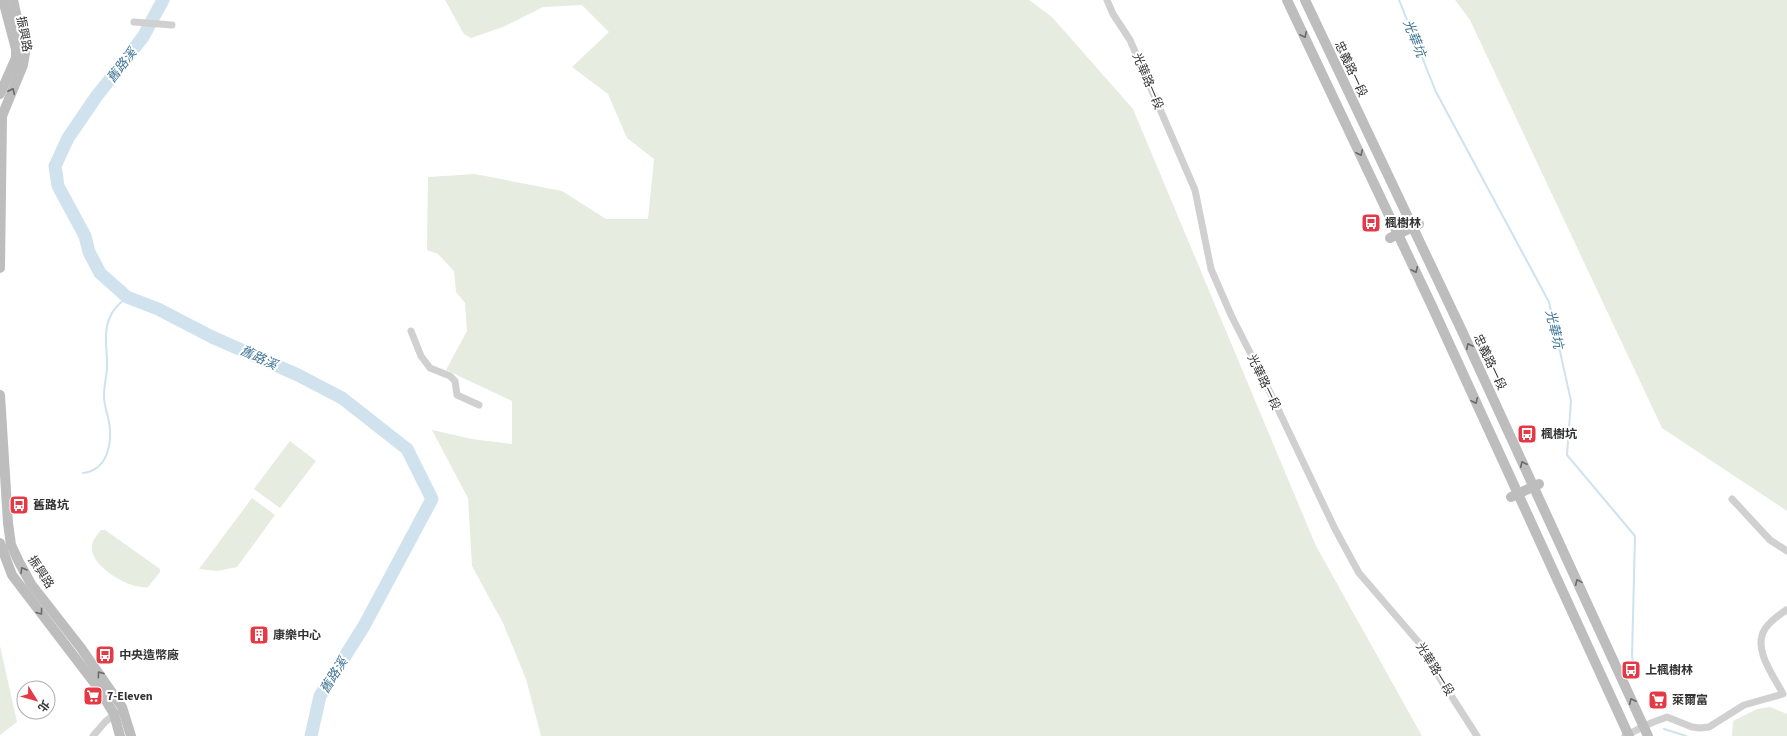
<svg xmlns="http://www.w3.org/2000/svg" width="1787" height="736" font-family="'Source Sans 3','Noto Sans TC',sans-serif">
<rect width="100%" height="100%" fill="#fff"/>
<g fill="#e6ecdf">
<polygon points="445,0 1029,0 1052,17 1133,109 1316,546 1422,736 541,736 526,679 503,623 472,566 468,498 432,430 472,439 512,444 512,401 446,370 467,331 465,303 456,292 454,271 438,254 427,250 428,177 475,174 562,191 606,219 648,219 654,159 627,138 608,94 572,67 609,32 582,5 543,7 503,27 471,38 464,34"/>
<polygon points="1455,0 1787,0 1787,511 1662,428 1470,20"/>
<polygon points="290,441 316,461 280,508 254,489"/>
<polygon points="252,498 275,515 237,567 217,571 199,569"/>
<path d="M101 530H105L160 569V572L148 587C130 590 89 566 92 546 92 540 98 534 101 530Z"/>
<polygon points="0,646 17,722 0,735"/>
<polygon points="1770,707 1787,714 1787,736 1732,736 1733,721 1757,709"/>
</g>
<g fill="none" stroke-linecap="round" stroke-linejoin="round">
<g stroke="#cfe2ee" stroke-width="2">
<polyline points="1399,0 1436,92 1549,302 1571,401 1567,455 1635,536 1632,657 1635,667"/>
<path d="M83 473C110 470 113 438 108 417 106 410 104 404 104 396 104 387 106 378 107 369 108 351 102 332 111 315 114 308 121 302 127 297"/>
<polyline points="1664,729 1686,736"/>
</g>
<polyline stroke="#cfe2ee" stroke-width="13" points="163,0 143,37 96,97 68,138 55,166 58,186 85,236 89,252 100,273 127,297 158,309 212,337 298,375 342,398 407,449 432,499 364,626 320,696 311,736"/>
<g stroke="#d0d0d0" stroke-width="7">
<polyline points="1107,0 1113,14 1130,40 1195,190 1211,269 1231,315 1267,386 1335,529 1359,573 1421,645 1441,680 1477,736"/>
<polyline points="134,22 172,25"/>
<polyline points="411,331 421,356 430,368 450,376 455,381 457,395 479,405"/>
<polyline points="1732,499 1770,540 1787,551"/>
<polyline points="93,736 105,722 116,713"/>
<path d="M1625 736 1651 723 1667 717 1692 727 1700 728 1709 727 1744 705 1783 694C1774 676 1752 649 1765 629 1770 621 1778 616 1786 610L1787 611"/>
</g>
<g stroke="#bdbdbd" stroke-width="10">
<polyline points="1287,0 1431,304 1629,736"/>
<polyline points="1305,0 1462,331 1648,736"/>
<polyline points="0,94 16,58 16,49 3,0"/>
<polyline points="1390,238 1419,224"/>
<polyline points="0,268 2,116 23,65 25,53 13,0"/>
<polyline points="0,395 8,523 11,545 19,562 31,584 81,648 122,707 131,736"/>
<polyline points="1511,497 1539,484"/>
<polyline points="0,543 12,575 99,689 114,714 120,736"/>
</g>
</g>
<defs><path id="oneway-chevron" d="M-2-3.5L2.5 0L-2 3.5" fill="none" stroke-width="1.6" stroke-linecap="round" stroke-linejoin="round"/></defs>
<g stroke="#6a6a6a">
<use href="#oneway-chevron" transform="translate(1304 35) rotate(64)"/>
<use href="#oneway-chevron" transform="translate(12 91) rotate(-65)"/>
<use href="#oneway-chevron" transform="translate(1360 153) rotate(65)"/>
<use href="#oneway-chevron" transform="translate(1415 270) rotate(65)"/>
<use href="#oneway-chevron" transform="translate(1469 346) rotate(-115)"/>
<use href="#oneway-chevron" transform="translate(1475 401) rotate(65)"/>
<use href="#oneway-chevron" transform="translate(1523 464) rotate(-115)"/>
<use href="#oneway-chevron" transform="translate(23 570) rotate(-120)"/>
<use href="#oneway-chevron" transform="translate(1578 582) rotate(-114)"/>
<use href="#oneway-chevron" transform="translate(40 612) rotate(53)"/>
<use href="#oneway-chevron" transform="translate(100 674) rotate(-126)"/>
<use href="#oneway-chevron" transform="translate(1632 701) rotate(-115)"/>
</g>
<defs>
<g id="bus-square" transform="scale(1)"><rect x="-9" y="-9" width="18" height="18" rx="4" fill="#e63946" stroke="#fff"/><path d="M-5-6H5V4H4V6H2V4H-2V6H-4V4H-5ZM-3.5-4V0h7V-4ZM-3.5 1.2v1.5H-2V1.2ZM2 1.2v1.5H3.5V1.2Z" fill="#fff"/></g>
<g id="building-square" transform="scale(1)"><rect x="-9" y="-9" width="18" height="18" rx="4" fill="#e63946" stroke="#fff"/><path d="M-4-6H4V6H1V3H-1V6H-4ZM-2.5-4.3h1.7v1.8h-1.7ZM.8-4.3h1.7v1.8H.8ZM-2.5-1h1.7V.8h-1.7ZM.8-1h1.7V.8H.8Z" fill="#fff"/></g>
<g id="supermarket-square" transform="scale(1)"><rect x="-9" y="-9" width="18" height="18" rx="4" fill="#e63946" stroke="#fff"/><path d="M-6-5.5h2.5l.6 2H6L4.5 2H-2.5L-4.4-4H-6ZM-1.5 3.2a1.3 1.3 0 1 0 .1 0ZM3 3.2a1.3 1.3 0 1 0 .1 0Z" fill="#fff"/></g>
</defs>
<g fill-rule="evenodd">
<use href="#bus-square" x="1371" y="223"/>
<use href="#bus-square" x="1527" y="434"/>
<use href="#bus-square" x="19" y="505"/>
<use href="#building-square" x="259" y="635"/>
<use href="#bus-square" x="105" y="655"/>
<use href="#bus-square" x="1631" y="670"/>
<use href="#supermarket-square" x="93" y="696"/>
<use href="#supermarket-square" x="1658" y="700"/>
</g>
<g text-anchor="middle" stroke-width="4" stroke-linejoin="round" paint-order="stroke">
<g font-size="12" fill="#333" stroke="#fff">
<text transform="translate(24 34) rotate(79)" y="4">振興路</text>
<text transform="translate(1351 69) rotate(65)" y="4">忠義路一段</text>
<text transform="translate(1148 81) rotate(67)" y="4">光華路一段</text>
<text transform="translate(1490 362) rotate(65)" y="4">忠義路一段</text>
<text transform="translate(1264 382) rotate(64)" y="4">光華路一段</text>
<text transform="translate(41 572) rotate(57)" y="4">振興路</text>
<text transform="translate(1435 669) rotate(58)" y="4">光華路一段</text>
</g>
<g font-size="12" font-weight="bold" fill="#333" stroke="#fff" text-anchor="start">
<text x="1385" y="227">楓樹林</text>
<text x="1541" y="438">楓樹坑</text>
<text x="33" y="509">舊路坑</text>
<text x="273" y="639">康樂中心</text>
<text x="119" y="659">中央造幣廠</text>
<text x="1645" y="674">上楓樹林</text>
<text x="107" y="700">7-Eleven</text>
<text x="1672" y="704">萊爾富</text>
</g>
<g font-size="13" font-style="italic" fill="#3f7597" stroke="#fff">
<text transform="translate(1415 38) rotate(68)" y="5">光華坑</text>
<text transform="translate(121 65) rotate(-52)" y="5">舊路溪</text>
<text transform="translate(1555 329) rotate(77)" y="5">光華坑</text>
<text transform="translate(259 357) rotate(25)" y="5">舊路溪</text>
<text transform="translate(333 675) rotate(-58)" y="5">舊路溪</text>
</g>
</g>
<g transform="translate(36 700) rotate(127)"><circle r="19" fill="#ffffff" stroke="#adadad"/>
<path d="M0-3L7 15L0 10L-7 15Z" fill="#e63946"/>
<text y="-6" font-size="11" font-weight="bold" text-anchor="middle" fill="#333333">北</text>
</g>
</svg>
